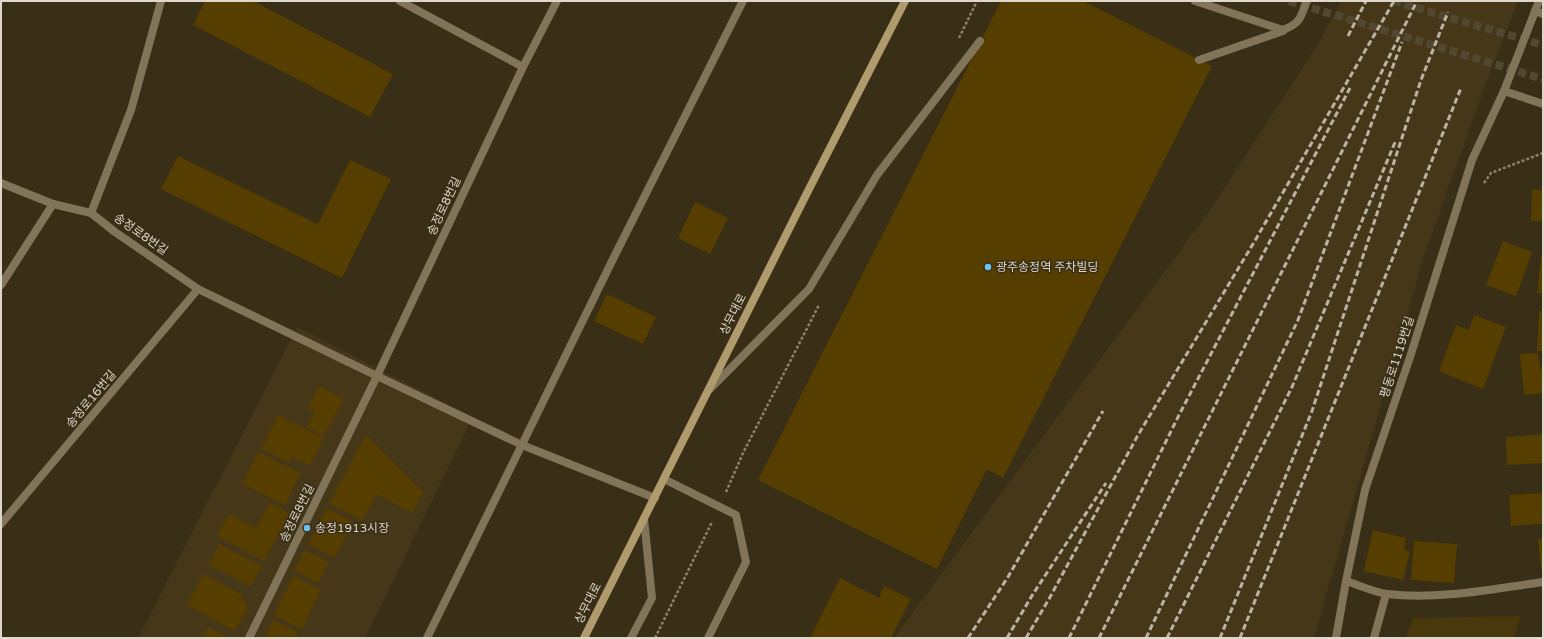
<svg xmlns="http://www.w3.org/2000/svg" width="1544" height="639" font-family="'Varela Round','Noto Sans KR',sans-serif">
<rect width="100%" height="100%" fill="#392e16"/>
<g fill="#453717">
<polygon points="1341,1 1518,1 1484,89 1424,256 1314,638 894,638 1208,213 1320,41"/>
<polygon points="297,327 473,417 365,638 138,638"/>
</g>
<polygon fill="#4a380d" points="1521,616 1513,638 1406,638 1413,618"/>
<g fill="#553e00">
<polygon points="205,1 253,1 393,74 370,117 193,25"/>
<polygon points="1001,1 1083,1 1212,66 1003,478 987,469 937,569 758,480"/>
<polygon points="178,156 318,224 350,160 391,179 342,278 161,189"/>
<polygon points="1532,190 1543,190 1543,221 1531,221"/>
<polygon points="695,202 728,218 710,254 678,238"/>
<polygon points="1503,241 1532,252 1516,296 1486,285"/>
<polygon points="1541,257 1543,257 1543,294 1537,293"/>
<polygon points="607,294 656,317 643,344 594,321"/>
<polygon points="1539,311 1543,311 1543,351 1537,351"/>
<polygon points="1474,315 1506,327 1483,389 1439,371 1456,325 1469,330"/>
<polygon points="1538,353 1540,369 1543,369 1543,393 1524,395 1520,354"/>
<polygon points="319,386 344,399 324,436 307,427 315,412 307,409"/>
<polygon points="278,415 324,438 310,466 292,457 289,463 261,449"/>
<polygon points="1543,434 1543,463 1507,465 1506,437"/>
<polygon points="366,435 423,492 412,513 377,494 362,521 329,503"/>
<polygon points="258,452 301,473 285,505 242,484"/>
<polygon points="1543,493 1543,524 1511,526 1509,495"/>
<polygon points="270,503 290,513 264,561 217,536 229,514 256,528"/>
<polygon points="327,508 353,522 334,558 308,544"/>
<polygon points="1373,530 1406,538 1404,550 1410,551 1403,580 1364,571"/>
<polygon points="1538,539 1543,539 1543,570 1541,570"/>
<polygon points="1414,541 1457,544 1454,583 1411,580"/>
<polygon points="219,544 262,566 251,586 209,565"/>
<polygon points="305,550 329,562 318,583 294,570"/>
<polygon points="203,574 241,594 248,608 235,631 187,605"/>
<polygon points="293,576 321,590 302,629 274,615"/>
<polygon points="840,578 879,598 884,586 911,599 891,638 810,638"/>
<polygon points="273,620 298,632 295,638 265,638"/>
<polygon points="209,627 229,638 203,638"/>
</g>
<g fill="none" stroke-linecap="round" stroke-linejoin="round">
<g stroke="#524831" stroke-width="8" stroke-dasharray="8 4" stroke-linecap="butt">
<polyline points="1289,1 1543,79"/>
<polyline points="1393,1 1543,45"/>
</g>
<g stroke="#8b826f" stroke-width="2.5" stroke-dasharray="3 2" stroke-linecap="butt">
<polyline points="959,38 977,1"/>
<polyline points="1484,183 1491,173 1543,153"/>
<polyline points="726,492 743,453 819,305"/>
<polyline points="655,638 712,522"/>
</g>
<g stroke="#827459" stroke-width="8">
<path d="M1195 1 1283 30C1301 23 1300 18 1307 1"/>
<polyline points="1535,11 1543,14"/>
<polyline points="1199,60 1283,31"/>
<polyline points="1,285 53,204"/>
<polyline points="710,389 809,289 877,175 980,41"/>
<polyline points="664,479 736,515 746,562 708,638"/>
<polyline points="1,524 198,289"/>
<path d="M1346 581C1359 585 1373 592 1387 594 1436 600 1494 589 1543 582"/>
<polyline points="427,638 614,257 743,1"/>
<polyline points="631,638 652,598 644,519"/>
<polyline points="1336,638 1346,581 1365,490 1411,354 1472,160 1504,91 1543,104"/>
<polyline points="1374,638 1386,594"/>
</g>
<g stroke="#827459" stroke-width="8">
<polyline points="161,1 131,110 91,213 115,232 198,289 377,376 249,638"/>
<polyline points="400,1 523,67"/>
<polyline points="557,1 523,67 377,376 522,445 655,498"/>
<polyline points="1504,91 1539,1"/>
<polyline points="1,183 53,204 91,213"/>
</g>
<polyline stroke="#b09b6e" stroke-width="8" points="584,638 806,195 905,1"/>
<g stroke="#bab2a2" stroke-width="3" stroke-dasharray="6 3" stroke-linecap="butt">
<polyline points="1348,36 1366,1"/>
<polyline points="968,638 1008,577 1103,411"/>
<polyline points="1007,638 1033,594 1106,483"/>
<polyline points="1026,638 1049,599 1138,435 1253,244 1394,1"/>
<polyline points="1069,638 1179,415 1350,88"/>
<polyline points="1099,638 1417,1"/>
<polyline points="1146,638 1298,320 1402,42"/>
<polyline points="1167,638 1292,387 1396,140"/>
<polyline points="1220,638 1312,411 1421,80 1448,12"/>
<polyline points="1240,638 1461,88"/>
</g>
</g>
<g fill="#6dc2f3" stroke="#392e16" stroke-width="1.5">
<circle cx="988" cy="267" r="4"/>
<circle cx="307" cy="528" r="4"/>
</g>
<g text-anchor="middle" stroke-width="3" stroke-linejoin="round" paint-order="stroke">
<g font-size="12" fill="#dfd8ca" stroke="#392e16">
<text transform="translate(444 206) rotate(-65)" y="4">송정로8번길</text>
<text transform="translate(141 234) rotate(35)" y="4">송정로8번길</text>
<text transform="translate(733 314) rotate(-63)" y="4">상무대로</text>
<text transform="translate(1397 357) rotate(-72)" y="4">평동로1119번길</text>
<text transform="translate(91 399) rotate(-50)" y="4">송정로16번길</text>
<text transform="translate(297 513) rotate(-64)" y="4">송정로8번길</text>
<text transform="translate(588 603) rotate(-63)" y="4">상무대로</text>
</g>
<g font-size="12" fill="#dfd8ca" stroke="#392e16" text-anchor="start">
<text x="996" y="271">광주송정역 주차빌딩</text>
<text x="315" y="532">송정1913시장</text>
</g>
</g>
<rect width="1544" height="639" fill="none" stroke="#dfd8ca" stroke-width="4"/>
</svg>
